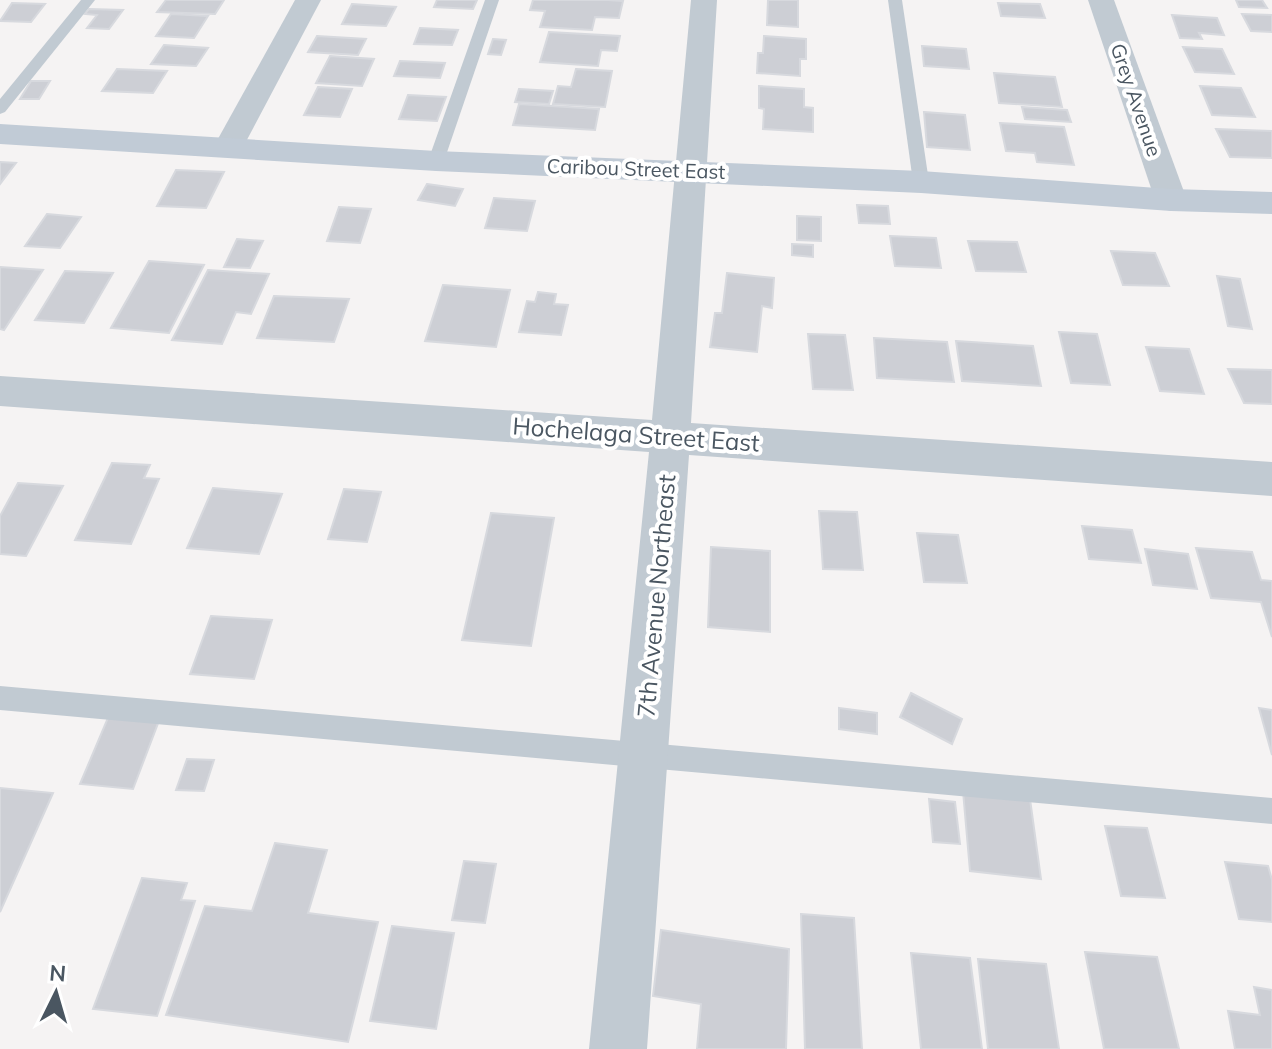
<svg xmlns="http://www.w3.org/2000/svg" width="1272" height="1049" font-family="Mulish,sans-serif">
<rect width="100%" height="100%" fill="#f5f3f3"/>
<g fill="#cdcfd5" stroke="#d7d9de" stroke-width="2">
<polygon points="166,0 224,0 215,14 157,12"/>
<polygon points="437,0 477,0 473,9 434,7"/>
<polygon points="533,0 608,0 623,1 619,18 595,17 592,30 540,27 545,11 530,10"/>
<polygon points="768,0 798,0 798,27 767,25"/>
<polygon points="1236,0 1262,0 1267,8 1239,7"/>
<polygon points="12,3 45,4 31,22 0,21"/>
<polygon points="998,3 1040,4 1045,18 1001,16"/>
<polygon points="352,4 396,7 386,26 342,24"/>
<polygon points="89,9 123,10 109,29 87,28 97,15 85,14"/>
<polygon points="171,14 208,16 194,38 156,36"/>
<polygon points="1242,14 1272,15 1272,32 1251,31"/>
<polygon points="1172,15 1217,18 1224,35 1199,33 1202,39 1180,38"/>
<polygon points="420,28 458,30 452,45 414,44"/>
<polygon points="549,32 620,36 617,51 601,50 598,66 540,62"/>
<polygon points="317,36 366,39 358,55 308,52"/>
<polygon points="764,36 806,39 806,59 800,59 800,76 757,73 758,53 763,53"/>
<polygon points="493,39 506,40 501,55 488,54"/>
<polygon points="164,45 208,48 196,66 151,64"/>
<polygon points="922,46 966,49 969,69 924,66"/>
<polygon points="1183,47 1222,49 1234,74 1195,72"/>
<polygon points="330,56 374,59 362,86 316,83"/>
<polygon points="400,61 445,63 440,78 394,76"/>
<polygon points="117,69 167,71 153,93 102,91"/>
<polygon points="576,69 612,71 605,107 553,104 558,86 571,87"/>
<polygon points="994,73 1055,77 1062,107 999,103"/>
<polygon points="31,81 50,81 39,99 20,99"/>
<polygon points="759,86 804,89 804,107 813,108 813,132 763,129 764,109 759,108"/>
<polygon points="1200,86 1241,88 1255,117 1212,115"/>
<polygon points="318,87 352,89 340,117 304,115"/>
<polygon points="519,89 553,91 549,104 515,102"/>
<polygon points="408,95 446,97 437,121 399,119"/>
<polygon points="519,104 599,109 595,130 513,125"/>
<polygon points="1022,107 1067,110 1071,122 1025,119"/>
<polygon points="924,112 965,115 970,150 927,147"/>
<polygon points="1000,123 1064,127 1074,165 1037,162 1035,153 1006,151"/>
<polygon points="1216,129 1272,131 1272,158 1230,157"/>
<polygon points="0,162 16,163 0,184"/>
<polygon points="176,170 224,172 206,208 157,206"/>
<polygon points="427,184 463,189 455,206 418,200"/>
<polygon points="494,198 535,201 527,231 485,228"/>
<polygon points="857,205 888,206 890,224 859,223"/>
<polygon points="339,207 371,209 360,243 327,241"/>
<polygon points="47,214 81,217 60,248 25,246"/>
<polygon points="797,216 821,217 821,241 797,240"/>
<polygon points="890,236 936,238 941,268 895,266"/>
<polygon points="237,239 263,241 250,268 224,267"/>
<polygon points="968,241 1017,242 1026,272 976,271"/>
<polygon points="792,244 813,245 813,257 792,255"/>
<polygon points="1111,251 1155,253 1169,286 1123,285"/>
<polygon points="149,261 204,265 169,333 111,328"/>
<polygon points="0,267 43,270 4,330 0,329"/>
<polygon points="208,270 269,274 251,314 236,312 222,344 172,340"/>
<polygon points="65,271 113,273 84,323 35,320"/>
<polygon points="727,273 774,278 772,308 762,306 757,352 710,347 715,313 722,313"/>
<polygon points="1217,276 1240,279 1252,329 1228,326"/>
<polygon points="443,285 510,290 496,347 425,341"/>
<polygon points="538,292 556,294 554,304 568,305 561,335 519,332 527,301 535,302"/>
<polygon points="274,296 349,299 334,342 257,338"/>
<polygon points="1059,332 1097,334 1110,385 1071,383"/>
<polygon points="808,334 845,335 853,390 813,389"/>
<polygon points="874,338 947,342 954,382 877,378"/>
<polygon points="956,341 1033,346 1041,386 962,381"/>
<polygon points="1146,347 1189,349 1204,394 1160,391"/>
<polygon points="1228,369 1272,370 1272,404 1244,403"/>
<polygon points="112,463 150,465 144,478 159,479 131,544 75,540"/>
<polygon points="18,483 63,486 26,556 0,554 0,516"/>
<polygon points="213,488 282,494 259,554 187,548"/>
<polygon points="344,489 381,492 367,542 328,539"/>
<polygon points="819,511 857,512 863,570 823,569"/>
<polygon points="491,513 554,518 531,646 462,640"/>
<polygon points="1082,526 1132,530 1141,563 1089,559"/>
<polygon points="917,533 958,535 967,583 924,582"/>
<polygon points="711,547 770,551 770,632 708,627"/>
<polygon points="1196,548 1252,552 1261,580 1272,581 1272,637 1261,602 1211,598"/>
<polygon points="1145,549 1188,554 1197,589 1153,585"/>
<polygon points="211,616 272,620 254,679 190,674"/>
<polygon points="911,693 962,719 952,744 900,717"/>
<polygon points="839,708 877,713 877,734 839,729"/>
<polygon points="1259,708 1272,710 1272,755"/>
<polygon points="110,713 160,718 133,789 80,784"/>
<polygon points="187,759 214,760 204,791 176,790"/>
<polygon points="0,788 53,793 0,912"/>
<polygon points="963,791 1030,799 1041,879 970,871"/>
<polygon points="929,799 955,802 960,844 933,842"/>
<polygon points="1105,826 1147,828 1165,898 1121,896"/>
<polygon points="275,843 327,850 308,913 378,922 348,1042 166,1015 205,906 252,911"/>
<polygon points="464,861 496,864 485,923 452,920"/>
<polygon points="1225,862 1268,866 1272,880 1272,922 1239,919"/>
<polygon points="142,878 187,883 181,900 195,901 157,1016 93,1009"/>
<polygon points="801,914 854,918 862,1049 805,1049"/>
<polygon points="392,926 454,933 436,1029 370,1021"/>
<polygon points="661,930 789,949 786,1049 697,1049 701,1004 653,996"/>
<polygon points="1085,952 1157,957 1179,1049 1104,1049"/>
<polygon points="911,953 970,958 982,1049 921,1049"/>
<polygon points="978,959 1046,964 1059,1049 988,1049"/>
<polygon points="1254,987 1272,990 1272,1049 1235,1049 1228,1011 1260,1015"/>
</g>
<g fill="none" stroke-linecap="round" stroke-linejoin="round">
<g fill="#c1cad2" fill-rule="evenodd">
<polygon points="81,0 95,0 5,112 0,114 0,99"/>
<polygon points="485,0 499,0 444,161 442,165 430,165 428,161"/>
<polygon points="888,0 902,0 929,182 921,187 913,182"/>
<polygon points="0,686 1272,798 1272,824 0,710"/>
</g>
<g fill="#c1cad2" fill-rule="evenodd">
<polygon points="295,0 321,0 240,153 229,156 218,153 214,146"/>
<polygon points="691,0 717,0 691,423 1272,462 1272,496 689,455 647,1049 589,1049 649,452 0,406 0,376 652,420"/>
<polygon points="1088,0 1114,0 1187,200 1182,208 1171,211 1160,208 1155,200"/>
</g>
<polygon fill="#c1cbd6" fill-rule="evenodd" points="0,124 436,151 921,171 1171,189 1272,192 1272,214 1171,211 921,193 436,171 0,144"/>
</g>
<g text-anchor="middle" stroke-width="8" stroke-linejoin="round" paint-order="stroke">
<g font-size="20" fill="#4a5661" stroke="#fff">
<text transform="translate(1136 100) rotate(71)" y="7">Grey Avenue</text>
<text transform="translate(636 169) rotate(2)" y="7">Caribou Street East</text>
</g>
<g font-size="24" fill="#4a5661" stroke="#fff">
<text transform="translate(636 435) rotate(4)" y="8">Hochelaga Street East</text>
<text transform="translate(657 596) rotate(-85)" y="8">7th Avenue Northeast</text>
</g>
</g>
<g transform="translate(56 993) rotate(5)" stroke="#ffffff" stroke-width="6" paint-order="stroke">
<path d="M0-6L14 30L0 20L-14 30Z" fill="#4a5661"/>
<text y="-12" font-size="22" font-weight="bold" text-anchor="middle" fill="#4a5661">N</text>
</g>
</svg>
